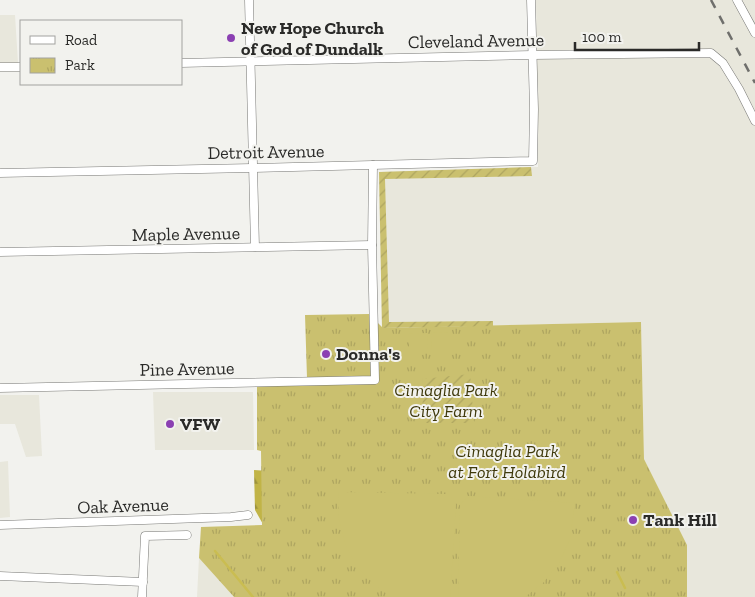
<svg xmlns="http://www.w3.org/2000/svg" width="755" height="597" font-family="'Zilla Slab',serif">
<defs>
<pattern id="forest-firs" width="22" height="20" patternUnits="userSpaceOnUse" patternTransform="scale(1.25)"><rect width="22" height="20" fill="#c1b447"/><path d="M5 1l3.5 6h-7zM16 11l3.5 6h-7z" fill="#9d933b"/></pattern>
<pattern id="park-tufts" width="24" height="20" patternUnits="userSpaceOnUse" patternTransform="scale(1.25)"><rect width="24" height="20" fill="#cac06f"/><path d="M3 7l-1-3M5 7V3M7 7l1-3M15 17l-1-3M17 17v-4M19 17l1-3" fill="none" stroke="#aea560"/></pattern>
<pattern id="garden-furrows" width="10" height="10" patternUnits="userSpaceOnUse" patternTransform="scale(1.25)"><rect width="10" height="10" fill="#cac06f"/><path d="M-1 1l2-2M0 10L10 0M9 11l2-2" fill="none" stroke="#aea560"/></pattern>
</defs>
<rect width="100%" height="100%" fill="#f2f2ee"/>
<g fill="#e8e7dc">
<polygon points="536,0 755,0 755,597 687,597 687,545 644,459 641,322 382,328 379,172 538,167"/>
<polygon points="0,15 15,15 18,63 0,63"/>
<polygon points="153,392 253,392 254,450 155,450"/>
<polygon points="0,395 39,395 42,456 26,457 15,424 0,424"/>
<polygon points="8,461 10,517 0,518 0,462"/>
<polygon points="199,558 234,597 197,597"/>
</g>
<polygon fill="url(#forest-firs)" points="254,470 299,473 268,533 255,510"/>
<polygon fill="url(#park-tufts)" points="369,314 383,328 641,322 644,459 687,545 687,597 234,597 199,558 201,527 262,525 261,451 257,450 257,379 307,378 305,315"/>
<g fill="url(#garden-furrows)">
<polygon points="531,167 532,176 385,179 389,322 493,321 493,326 382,328 379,172"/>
<polygon points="470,374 474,423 423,423 422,379"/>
</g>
<g fill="#cac06f">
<polygon points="450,332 450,349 432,349 431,333"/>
<polygon points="427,333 428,349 409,349 409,334"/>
<polygon points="338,492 449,494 456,504 450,597 391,597 374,584 357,567 345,544 339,520"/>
<polygon points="468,496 575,503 570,539 559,563 543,583 525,597 458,597 460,505"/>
</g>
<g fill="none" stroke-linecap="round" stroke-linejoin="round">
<g stroke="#cabd51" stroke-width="2.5">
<polyline points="215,551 253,597"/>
<polyline points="617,572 625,588"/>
</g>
<g stroke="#787875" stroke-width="9">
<g id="minor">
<polyline points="249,0 255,247"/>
<polyline points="737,0 755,33"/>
<polyline points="181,63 532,55 711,53 723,63 739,89 755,121"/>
<polyline points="0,67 21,67"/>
<polyline points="0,173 252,168 533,161 534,109 531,0"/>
<polyline points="0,252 372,245"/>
<polyline points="0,388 375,380 372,245 373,165"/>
<polyline points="0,525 231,517 248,515"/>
<polyline points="0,576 143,582"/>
<polyline points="142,597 145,536 187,535"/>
</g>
</g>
<use href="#minor" stroke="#fff" stroke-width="8"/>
<polyline stroke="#6f6f6c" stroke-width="2.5" stroke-dasharray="9 9" stroke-linecap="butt" points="711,0 755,83"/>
</g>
<g fill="#8b40b2" stroke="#f2f2ee" stroke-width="2">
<circle cx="231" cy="38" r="5"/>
<circle cx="326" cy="354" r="5"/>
<circle cx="170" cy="424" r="5"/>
<circle cx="633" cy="520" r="5"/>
</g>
<g text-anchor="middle" stroke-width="4" stroke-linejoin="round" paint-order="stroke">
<g font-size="18" font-weight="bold" fill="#2a2a28" stroke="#f2f2ee" text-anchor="start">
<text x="241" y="34">New Hope Church<tspan x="241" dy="21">of God of Dundalk</tspan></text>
<text x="336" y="360">Donna's</text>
<text x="180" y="430">VFW</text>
<text x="643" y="526">Tank Hill</text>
</g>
<g font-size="18" fill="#2a2a28" stroke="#f2f2ee">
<text transform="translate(476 41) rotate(-1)" y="6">Cleveland Avenue</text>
<text transform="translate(266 152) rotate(-1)" y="6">Detroit Avenue</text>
<text transform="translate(186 234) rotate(-1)" y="6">Maple Avenue</text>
<text transform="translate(187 369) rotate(-1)" y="6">Pine Avenue</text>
<text transform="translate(123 506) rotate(-2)" y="6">Oak Avenue</text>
</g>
<g font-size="18" font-style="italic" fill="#3f390b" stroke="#f2f2ee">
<text x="446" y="396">Cimaglia Park<tspan x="446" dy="21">City Farm</tspan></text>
<text x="507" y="457">Cimaglia Park<tspan x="507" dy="21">at Fort Holabird</tspan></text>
</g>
</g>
<rect x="20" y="20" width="162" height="65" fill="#f2f2ee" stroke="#a2a29f"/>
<rect x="30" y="36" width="25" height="8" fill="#ffffff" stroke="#a2a29f"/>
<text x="65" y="45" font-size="15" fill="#2a2a28">Road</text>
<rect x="30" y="58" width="25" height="15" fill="url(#park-tufts)" stroke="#a2a29f"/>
<text x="65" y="70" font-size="15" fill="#2a2a28">Park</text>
<path d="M575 42v8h124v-8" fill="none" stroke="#2a2a28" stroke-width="2.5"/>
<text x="582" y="42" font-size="15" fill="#2a2a28" stroke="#f2f2ee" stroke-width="4" paint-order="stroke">100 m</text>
</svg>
